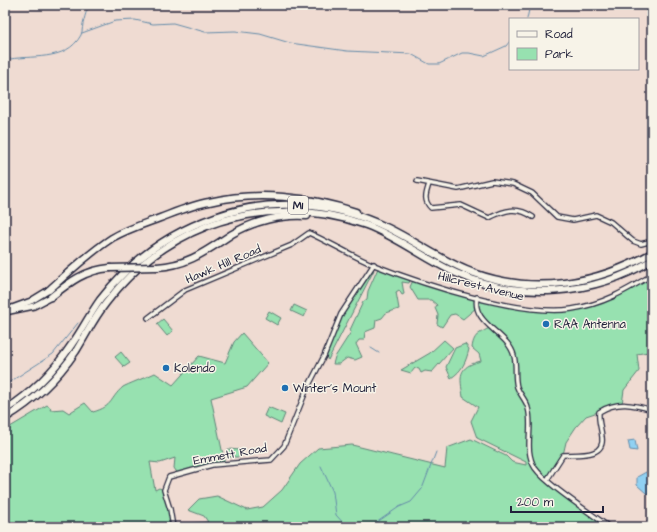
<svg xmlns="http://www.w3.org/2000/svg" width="657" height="532" font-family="'Architects Daughter',sans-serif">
<rect width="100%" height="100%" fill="#efdbd2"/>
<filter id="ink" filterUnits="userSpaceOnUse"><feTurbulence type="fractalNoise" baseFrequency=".025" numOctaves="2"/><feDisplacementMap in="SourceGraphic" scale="8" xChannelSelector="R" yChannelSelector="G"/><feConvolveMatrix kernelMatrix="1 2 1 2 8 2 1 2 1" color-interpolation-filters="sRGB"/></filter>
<g filter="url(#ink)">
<g fill="#97e1b0" stroke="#5c8276">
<polygon points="379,266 410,280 409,283 402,282 404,294 402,295 399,290 396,292 399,309 386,313 382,318 376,320 375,328 365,332 364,340 359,340 356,344 362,357 355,360 347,358 339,364 333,364 335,357 351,332 350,330 363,302 367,299 368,291"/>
<polygon points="371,268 374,270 328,360 325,355 341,314"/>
<path d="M652 275V346L648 352 637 354 639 371 624 390 622 404 586 416 576 427 566 442 563 455 547 480 608 527H181L188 524 208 522 204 516 188 510 199 499 217 496 247 510 263 507 282 490 300 464 318 448 352 445 445 468 447 448 471 439 506 456 512 462 526 465V462L477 438 471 421 478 407 463 397C460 376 457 367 481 361L479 354 472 348C474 332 481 334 492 326L476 308 463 319 455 314 450 315 442 327 437 324 438 315 435 308 437 305 431 300H418L410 287 414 278C471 298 555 324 613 298 626 292 639 283 652 275Z"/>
<polygon points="294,305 307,311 304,317 291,311"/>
<polygon points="269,311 281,318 277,325 265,318"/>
<polygon points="163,319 173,331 167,336 157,324"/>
<path d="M242 333 268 363 247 387 211 398 225 464 178 474 174 468 175 458 160 463 150 462 155 490 159 488 164 490 173 527H5V430L47 405 51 408 50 410 63 409 69 413 85 403 93 412C114 406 109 399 123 387 126 385 149 376 155 373L173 385 199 356 225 363 234 342Z"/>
<polygon points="444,340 453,348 432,372 425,371 421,373 419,369 415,368 411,373 401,370 430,353"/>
<path d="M465 344 469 349C466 362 462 371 451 378L446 367 455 348Z"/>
<polygon points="121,352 130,363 124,367 115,357"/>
<polygon points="268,407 285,414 281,424 264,416"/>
<polygon points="227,449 241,450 241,457 227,457"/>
</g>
<g fill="#90d1f2" stroke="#648ba9">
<polygon points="635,440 637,451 630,450 628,441"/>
<polygon points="646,472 652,478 652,488 647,494 637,485 637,477"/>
</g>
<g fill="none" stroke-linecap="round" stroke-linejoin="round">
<g stroke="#648ba9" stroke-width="1">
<polyline points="527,19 530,5"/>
<polyline points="82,33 115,21 135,20 153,24 173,23 205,32 235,31 260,34 290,43 347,51 411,54 429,64 439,64 462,53 469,53 484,56 506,46 510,41"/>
<path d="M5 60C30 54 66 63 81 35 83 30 82 25 84 20 85 15 87 10 89 5"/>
<polyline points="371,348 379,353"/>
<polyline points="5,385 53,354 78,323"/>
<polyline points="321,466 333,492 336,515 347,527"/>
<polyline points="370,527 399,507 411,502 422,489 436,452"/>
</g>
<g stroke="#22223b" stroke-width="6">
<g id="street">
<polyline points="417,181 458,189 492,181 513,184 532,193 557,217 573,220 596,215 611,222 633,241 641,244 652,241"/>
<path d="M429 184C426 194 423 200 431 208L461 205 489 218C505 210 517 206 533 217"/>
<path d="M477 297C471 324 509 333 514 356 517 366 514 377 517 387 520 395 526 400 528 408 534 428 523 449 535 468 547 485 591 513 609 527"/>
<path d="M148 318 185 290 292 245 309 233C331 243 352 256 374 265 422 284 522 317 572 309 604 304 625 291 652 275"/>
<path d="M547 480 563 455C578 454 605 458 602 437 601 427 598 421 599 412 617 401 633 404 652 410"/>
<polyline points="173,527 170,509 164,490 169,477 212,465 271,460 284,446 306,391 324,356 341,314 374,264"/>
</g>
</g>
<g stroke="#22223b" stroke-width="8">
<g id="secondary">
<polyline points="12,308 31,301 49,290"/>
<polyline points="5,312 34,306 51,297"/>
</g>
</g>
<g stroke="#22223b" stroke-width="9">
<g id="highway">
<path d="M157 267C189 265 206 251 232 234 254 221 282 214 307 216"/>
<path d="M49 290C69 272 89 253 112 238 127 229 144 224 160 218 176 212 192 205 209 202 257 191 309 196 356 212"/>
<path d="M51 297C70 282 85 270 110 268"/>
<path d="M5 410C32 393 54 371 72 344 82 330 90 314 100 300 130 261 168 233 215 217 270 197 335 202 388 228 417 242 443 262 474 273 535 295 597 284 652 253"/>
<path d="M5 418C34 401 57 379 76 351 86 335 94 318 106 303 132 269 166 242 207 226 257 207 315 207 366 225 398 237 425 259 456 273 519 301 594 296 652 260"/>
</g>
</g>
<use href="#street" stroke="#f7f3e8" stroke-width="3.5"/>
<use href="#secondary" stroke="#f7f3e8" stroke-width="5"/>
<use href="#highway" stroke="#f7f3e8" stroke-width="6"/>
<g stroke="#22223b" stroke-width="9" stroke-linecap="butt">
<polyline id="highway-bridge" points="110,268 157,267"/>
</g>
<use href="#highway-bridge" stroke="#f7f3e8" stroke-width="6"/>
</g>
</g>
<g fill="#1f6fb2" stroke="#f7f3e8" stroke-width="1.5">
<circle cx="546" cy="324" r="4"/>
<circle cx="166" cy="368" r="4"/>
<circle cx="285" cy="388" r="4"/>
</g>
<g text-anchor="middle" stroke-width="3" stroke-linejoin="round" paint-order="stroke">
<rect fill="#f7f3e8" stroke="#62616f" stroke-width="1" x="288" y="196" width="20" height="18" rx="3"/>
<g font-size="11" font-weight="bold" fill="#22223b">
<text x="298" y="209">M1</text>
</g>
<g font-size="12" fill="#22223b" stroke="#f7f3e8">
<text transform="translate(223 264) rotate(-23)" y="4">Hawk Hill Road</text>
<text transform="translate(481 286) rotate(14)" y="4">Hillcrest Avenue</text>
<text transform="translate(230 454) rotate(-10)" y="4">Emmett Road</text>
</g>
<g font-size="12" fill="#22223b" stroke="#f7f3e8" text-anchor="start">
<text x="554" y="328">RAA Antenna</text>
<text x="174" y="372">Kolendo</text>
<text x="293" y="392">Winter's Mount</text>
</g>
</g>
<rect width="657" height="532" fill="none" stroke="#f7f3e8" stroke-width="20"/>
<rect x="10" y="10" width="637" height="512" fill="none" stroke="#22223b" stroke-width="1.5" filter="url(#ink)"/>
<rect x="509" y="18" width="130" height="52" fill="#f7f3e8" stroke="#a29fa3"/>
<rect x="517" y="31" width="20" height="6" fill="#f7f3e8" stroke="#a29fa3"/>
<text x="545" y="38" font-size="12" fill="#22223b">Road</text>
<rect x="517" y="48" width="20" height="12" fill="#97e1b0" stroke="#a29fa3"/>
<text x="545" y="58" font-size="12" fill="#22223b">Park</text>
<path d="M511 506v6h92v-6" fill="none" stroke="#22223b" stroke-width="2"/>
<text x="517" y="506" font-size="12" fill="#22223b" stroke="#f7f3e8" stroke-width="3" paint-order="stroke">200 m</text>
</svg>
